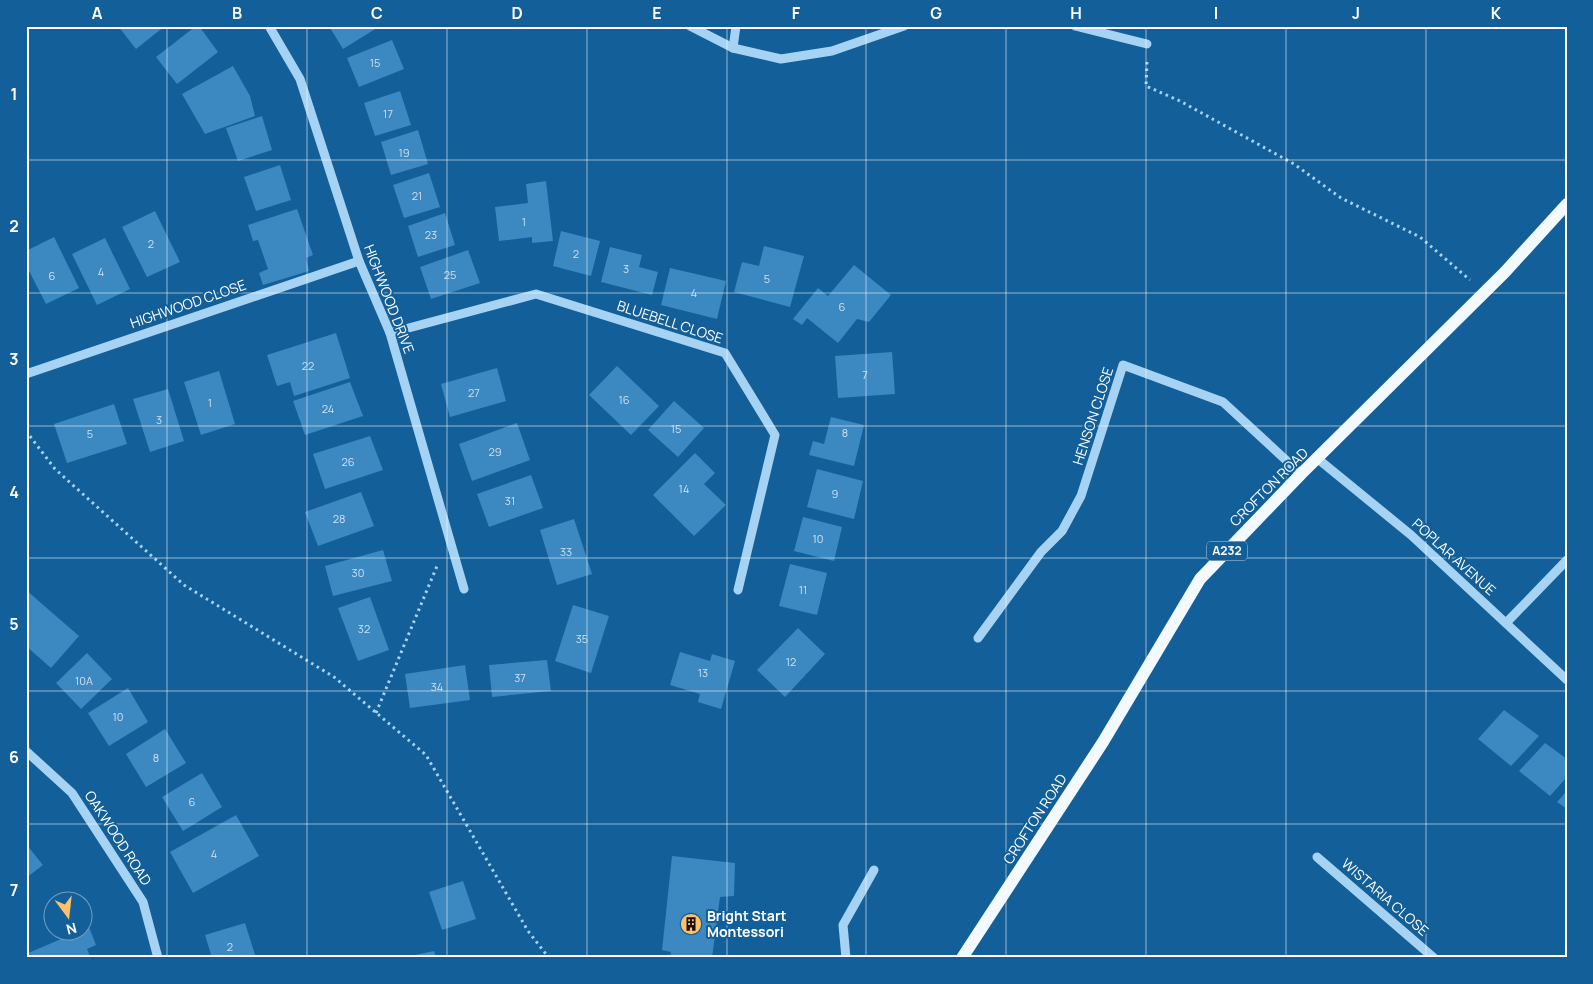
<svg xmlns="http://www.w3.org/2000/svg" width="1593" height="984" font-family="Manrope,sans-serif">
<rect width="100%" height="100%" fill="#135f99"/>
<g fill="#3c88c1">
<polygon points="118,26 165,26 136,49"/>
<polygon points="196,26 199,26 218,52 177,84 156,57"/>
<polygon points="329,26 380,26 343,49"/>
<polygon points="392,40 404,69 359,87 347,58"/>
<polygon points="233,66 250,96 255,116 205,134 182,94"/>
<polygon points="400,91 411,125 375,136 364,103"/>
<polygon points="262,116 272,150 238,161 226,128"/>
<polygon points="418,130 428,164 391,175 381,142"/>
<polygon points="280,165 291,200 256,211 244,177"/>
<polygon points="429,173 440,207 404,218 393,185"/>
<polygon points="546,181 553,241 532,243 532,237 499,241 495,207 528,203 526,184"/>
<polygon points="297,209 313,255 306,258 309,271 263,285 259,273 268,269 258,240 253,241 248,225"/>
<polygon points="155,211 180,262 147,277 122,227"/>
<polygon points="445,213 455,245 418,257 408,226"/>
<polygon points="561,231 600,241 591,276 553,266"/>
<polygon points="54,237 79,288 46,304 26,265 26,251"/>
<polygon points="105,238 130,289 97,305 72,254"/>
<polygon points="764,246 804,256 790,307 734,292 742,262 759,266"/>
<polygon points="610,247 642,255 639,267 658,272 652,295 601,282"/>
<polygon points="468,250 480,283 431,299 420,267"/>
<polygon points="854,265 891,295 869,322 857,319 838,343 807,318 802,325 793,319 818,288 828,296"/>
<polygon points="670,268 726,281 717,319 661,305"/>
<polygon points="336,333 350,378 294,396 290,382 277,386 267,355"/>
<polygon points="892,352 895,394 838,398 835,356"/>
<polygon points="617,366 659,406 631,435 589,395"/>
<polygon points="497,368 506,401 450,417 441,384"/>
<polygon points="219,371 235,424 201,435 184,382"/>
<polygon points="350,382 363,416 305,435 293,401"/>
<polygon points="168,389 184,441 150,452 133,399"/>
<polygon points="674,401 704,428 678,457 648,430"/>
<polygon points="114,404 127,444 67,463 54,424"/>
<polygon points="831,417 864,425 854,466 809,455 813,441 824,444"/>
<polygon points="517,423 530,460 472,481 459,444"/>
<polygon points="370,436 383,470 325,489 313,454"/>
<polygon points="695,453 715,473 704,484 726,505 694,536 653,495"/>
<polygon points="817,469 863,481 854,519 807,507"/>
<polygon points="531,475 543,508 489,527 477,494"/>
<polygon points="361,492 374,526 318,546 305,512"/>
<polygon points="803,517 842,527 834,561 794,551"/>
<polygon points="574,519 592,574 557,585 540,530"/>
<polygon points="383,550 392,581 333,596 325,566"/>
<polygon points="790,564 827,573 817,615 779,606"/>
<polygon points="26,590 79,636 51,668 26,646"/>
<polygon points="370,597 389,650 358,661 338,608"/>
<polygon points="573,605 609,616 591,673 555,661"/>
<polygon points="798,628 825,654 785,697 757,670"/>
<polygon points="680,652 710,661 712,654 735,661 721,709 698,702 700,694 670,685"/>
<polygon points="87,653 112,679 81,709 56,683"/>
<polygon points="547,660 551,691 492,697 489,665"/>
<polygon points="465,665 470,700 410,708 405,674"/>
<polygon points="128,688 148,722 109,746 88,713"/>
<polygon points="1504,710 1539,736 1511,766 1478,739"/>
<polygon points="165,729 186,763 146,787 126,754"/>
<polygon points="1545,743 1567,759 1567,777 1550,796 1519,771"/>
<polygon points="202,773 222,807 183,831 162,797"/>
<polygon points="1567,791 1567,809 1557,802"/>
<polygon points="236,815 259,856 193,893 170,852"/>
<polygon points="26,844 43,865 26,878"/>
<polygon points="672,856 735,863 734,896 720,897 712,958 670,958 671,952 662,950"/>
<polygon points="463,881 476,919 442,930 429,892"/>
<polygon points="245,923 256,958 212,958 205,935"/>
<polygon points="89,927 96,945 87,949 91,958 26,958 26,954"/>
<polygon points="434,951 436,958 406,958 406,957"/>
</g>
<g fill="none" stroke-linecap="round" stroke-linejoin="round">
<g stroke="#a6d3f3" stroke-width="3" stroke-dasharray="2.5 4" stroke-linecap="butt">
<polyline points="1147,62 1146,86 1180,101 1294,164 1341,198 1420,237 1470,280"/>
<polyline points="26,431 55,469 184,585 334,677 426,755 528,931 549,958"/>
<polyline points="376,713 437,566"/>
</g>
<g stroke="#a6d3f3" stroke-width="9">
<polyline points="269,26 300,79 359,261 390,333 464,589"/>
<polyline points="690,26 733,48 781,59 832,51 904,26"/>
<polyline points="1075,26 1147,44"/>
<polyline points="733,48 736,26"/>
<polyline points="390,333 536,294 725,353 775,435 738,590"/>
<polyline points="26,374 359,261"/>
<polyline points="1318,459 1411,535 1567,680"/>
<polyline points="1506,623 1567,560"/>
<polyline points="978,638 1041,552 1062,531 1081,496 1123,365 1223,402 1301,474"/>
<polyline points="26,751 72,793 143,902 158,958"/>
<polyline points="1317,857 1434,958"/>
<polyline points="846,958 843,925 874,870"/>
</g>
<polyline stroke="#f2f9ff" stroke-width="12" points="962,958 1103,742 1200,579 1301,474 1505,272 1567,204"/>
</g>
<path fill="none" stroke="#fff" stroke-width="1" stroke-opacity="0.55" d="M167 26V958M307 26V958M447 26V958M587 26V958M727 26V958M866 26V958M1006 26V958M1146 26V958M1286 26V958M1426 26V958M26 160H1567M26 293H1567M26 426H1567M26 558H1567M26 691H1567M26 824H1567"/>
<defs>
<g id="building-disc" transform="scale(1.125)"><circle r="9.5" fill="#ffc068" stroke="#135f99"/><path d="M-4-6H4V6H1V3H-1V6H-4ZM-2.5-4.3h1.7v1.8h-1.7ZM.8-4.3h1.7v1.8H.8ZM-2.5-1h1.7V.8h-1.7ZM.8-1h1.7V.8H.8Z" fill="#111"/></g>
</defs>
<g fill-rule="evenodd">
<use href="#building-disc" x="691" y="924"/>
</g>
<g text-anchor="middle" stroke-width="4" stroke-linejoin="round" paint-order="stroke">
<g font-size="11" fill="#cee1f0">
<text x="375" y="67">15</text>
<text x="388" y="118">17</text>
<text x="404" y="157">19</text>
<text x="417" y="200">21</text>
<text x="524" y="226">1</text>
<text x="431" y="239">23</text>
<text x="151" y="248">2</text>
<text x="576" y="258">2</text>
<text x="626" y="273">3</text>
<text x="101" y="276">4</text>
<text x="450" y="279">25</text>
<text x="52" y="280">6</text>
<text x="767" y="283">5</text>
<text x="694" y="297">4</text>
<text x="842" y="311">6</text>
<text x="308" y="370">22</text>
<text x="865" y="379">7</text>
<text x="474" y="397">27</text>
<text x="624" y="404">16</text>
<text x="210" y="407">1</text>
<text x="328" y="413">24</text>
<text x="159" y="424">3</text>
<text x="676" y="433">15</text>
<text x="845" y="437">8</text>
<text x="90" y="438">5</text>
<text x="495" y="456">29</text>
<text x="348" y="466">26</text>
<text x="684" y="493">14</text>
<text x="835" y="498">9</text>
<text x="510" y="505">31</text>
<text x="339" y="523">28</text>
<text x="818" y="543">10</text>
<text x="566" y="556">33</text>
<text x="358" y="577">30</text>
<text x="803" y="594">11</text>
<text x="364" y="633">32</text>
<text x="582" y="643">35</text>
<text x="791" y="666">12</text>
<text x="703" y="677">13</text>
<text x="520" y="682">37</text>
<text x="84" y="685">10A</text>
<text x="437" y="691">34</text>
<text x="118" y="721">10</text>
<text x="156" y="762">8</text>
<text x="192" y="806">6</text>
<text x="214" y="858">4</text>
<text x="230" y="951">2</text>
</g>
<rect fill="#135f99" stroke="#b8cfe0" stroke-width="1" x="1207" y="541.5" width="40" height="19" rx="4"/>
<g font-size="12" font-weight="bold" fill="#fff">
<text x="1227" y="555">A232</text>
</g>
<g font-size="14" fill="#fff" stroke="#135f99">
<text transform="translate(389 299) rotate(69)" y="5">HIGHWOOD DRIVE</text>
<text transform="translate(188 304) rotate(-19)" y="5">HIGHWOOD CLOSE</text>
<text transform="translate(670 322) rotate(18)" y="5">BLUEBELL CLOSE</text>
<text transform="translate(1093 416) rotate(-72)" y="5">HENSON CLOSE</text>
<text transform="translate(1269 487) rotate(-45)" y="5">CROFTON ROAD</text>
<text transform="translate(1454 557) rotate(42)" y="5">POPLAR AVENUE</text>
<text transform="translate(1035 819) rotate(-57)" y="5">CROFTON ROAD</text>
<text transform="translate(118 838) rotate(57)" y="5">OAKWOOD ROAD</text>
<text transform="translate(1385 897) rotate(41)" y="5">WISTARIA CLOSE</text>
</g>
<g font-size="14" font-weight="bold" fill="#fff" stroke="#135f99" text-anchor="start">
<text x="707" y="921">Bright Start<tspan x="707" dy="16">Montessori</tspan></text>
</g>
</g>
<rect width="1593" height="984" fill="none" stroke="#135f99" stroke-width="55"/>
<g transform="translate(68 916) rotate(165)"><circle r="24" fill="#135f99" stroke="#719fc2"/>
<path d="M0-4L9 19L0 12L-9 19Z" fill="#ffc068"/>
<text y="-8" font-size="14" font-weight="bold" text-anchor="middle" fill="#ffffff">N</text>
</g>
<rect x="28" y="28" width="1538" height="928" fill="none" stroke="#fff" stroke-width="2"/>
<g font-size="16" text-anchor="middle" font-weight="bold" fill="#fff">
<text x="97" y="19">A</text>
<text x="237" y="19">B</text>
<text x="377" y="19">C</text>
<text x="517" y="19">D</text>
<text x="657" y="19">E</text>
<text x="796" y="19">F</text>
<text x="936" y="19">G</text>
<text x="1076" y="19">H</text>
<text x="1216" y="19">I</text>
<text x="1356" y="19">J</text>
<text x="1496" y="19">K</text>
<text x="14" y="100">1</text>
<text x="14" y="232">2</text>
<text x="14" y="365">3</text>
<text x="14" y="498">4</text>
<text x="14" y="630">5</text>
<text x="14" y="763">6</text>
<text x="14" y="896">7</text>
</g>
</svg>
